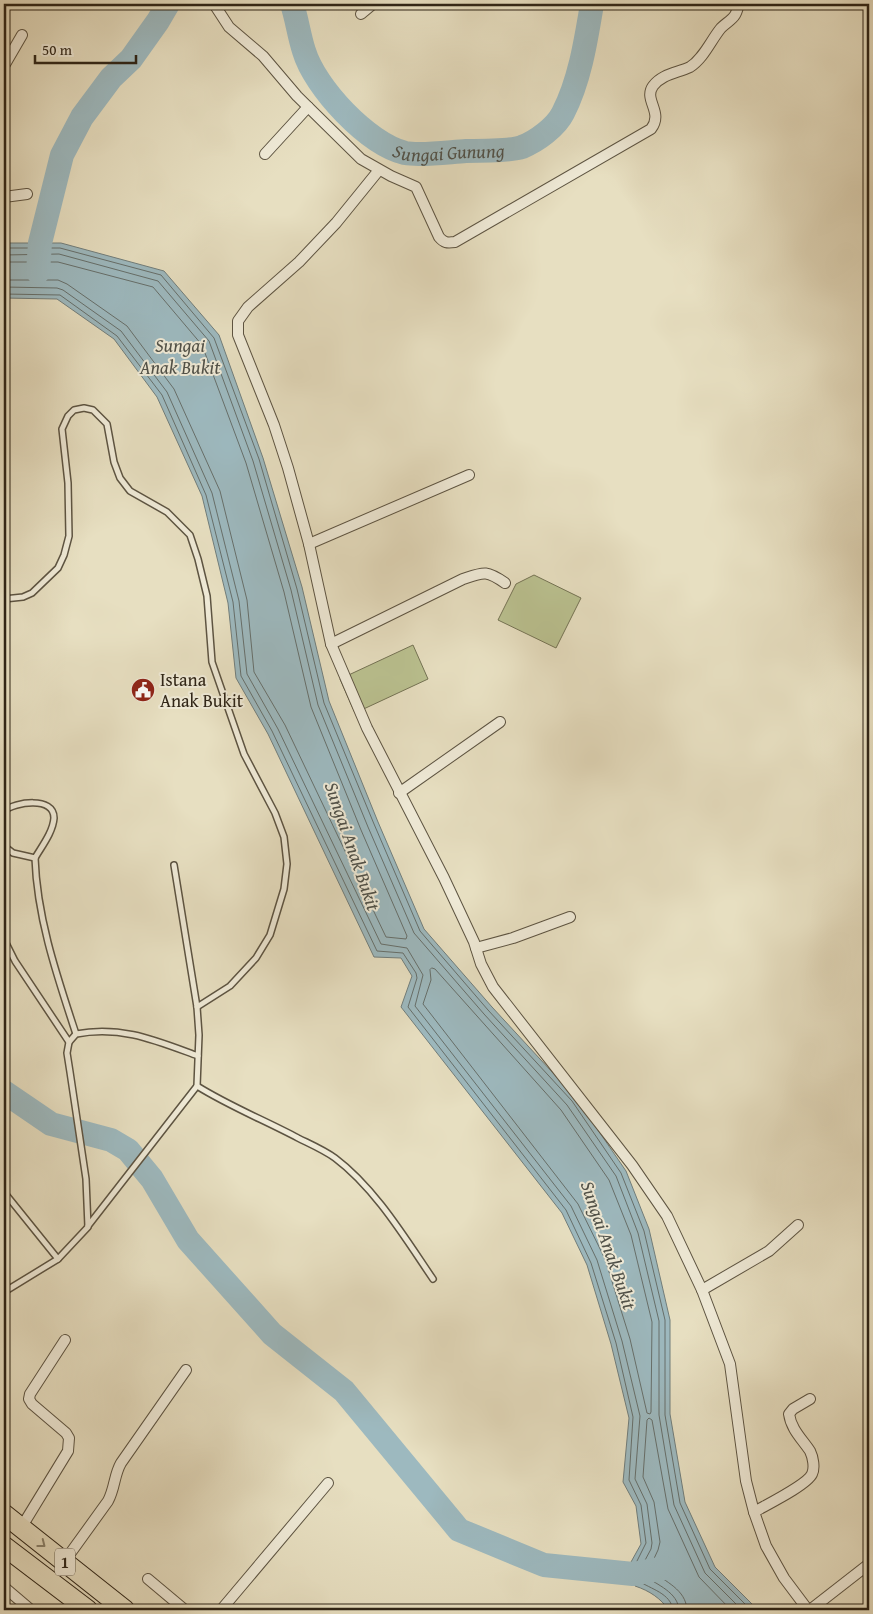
<svg xmlns="http://www.w3.org/2000/svg" width="873" height="1614" font-family="'Gentium Book Plus',serif">
<rect width="100%" height="100%" fill="#e7dfc1"/>
<filter id="stains"><feTurbulence type="fractalNoise" baseFrequency=".004" numOctaves="4"/><feColorMatrix values="0 0 0 0 .2 0 0 0 0 .09 0 0 0 0 .02 0 0 0 .5 -.17"/></filter>
<radialGradient id="worn" r=".72"><stop offset=".6" stop-color="#630" stop-opacity="0"/><stop offset="1" stop-color="#630" stop-opacity=".3"/></radialGradient>
<g fill="#bac190" stroke="#747354">
<polygon points="534,575 581,598 556,648 498,620 516,584"/>
<polygon points="413,645 428,679 355,713 340,679"/>
</g>
<path fill="#9db9bf" stroke="#717e7c" d="M4 243H61L164 271 219 335 263 458 302 587 329 701 378 822 424 929 492 1007 576 1098 626 1171 649 1229 670 1320V1414L685 1502 715 1567 758 1610H669C660 1598 650 1591 635 1586L631 1562 641 1544 636 1506 623 1482 629 1418 611 1344 587 1265 562 1213 401 1007 412 976 401 958 374 957 268 734 236 678 228 603 202 496 157 397 114 339 57 299 4 298Z"/>
<g fill="none" stroke-linecap="round" stroke-linejoin="round">
<g stroke="#666f6b" stroke-width="1">
<polyline points="4,248 60,248 161,275 214,338 259,459 297,589 324,703 374,824 420,931 488,1010 572,1101 621,1173 644,1231 665,1320 665,1415 680,1503 710,1569 751,1610"/>
<polyline points="4,255 59,254 158,281 209,341 253,461 291,590 318,705 368,827 414,933 484,1014 567,1105 616,1176 638,1233 659,1321 659,1415 674,1505 705,1573 742,1610"/>
<polyline points="4,262 58,262 153,287 202,345 246,463 284,592 311,707 361,830 407,936 406,939 386,937 285,725 254,672 247,600 220,491 174,389 127,326 67,284 58,280 4,280"/>
<path d="M4 287 57 288 63 290 121 331 167 392 212 493 239 601 247 674 278 729 381 944 407 948 423 975 415 1006 571 1206 597 1260 622 1341 640 1416 635 1479 647 1504 652 1543 651 1549 643 1564 645 1576C657 1585 678 1592 679 1610"/>
<path d="M4 294 60 295 117 336 162 395 206 495 233 602 241 676 272 731 377 951 403 953 416 973 417 978 408 1007 566 1210 591 1263 616 1343 633 1417 629 1480 641 1505 646 1543 636 1563 639 1581C650 1589 671 1593 673 1610"/>
<polygon points="432,968 435,969 561,1110 609,1180 631,1235 652,1322 651,1412 650,1414 647,1413 630,1339 605,1259 578,1204 423,1004 431,980 430,970"/>
<path d="M687 1610C686 1589 665 1582 651 1570V1565L658 1550 660 1542 654 1502 643 1477 647 1420 649 1418 652 1420 668 1509 699 1577 731 1610"/>
</g>
<g stroke="#9db9bf" stroke-width="24">
<path id="s1" d="M292 4C297 19 299 36 304 51 315 88 368 144 405 153 421 156 449 152 466 151 479 151 511 151 522 147 537 141 556 127 563 113 580 80 586 40 592 4"/>
<polyline points="38,272 40,243 62,155 82,117 111,78 131,59 158,21 168,4"/>
<polyline points="4,1092 51,1124 111,1140 128,1150 152,1179 188,1240 272,1334 344,1391 459,1530 544,1565 633,1574 664,1568"/>
</g>
<g stroke="#5d5442" stroke-width="8">
<g id="lane">
<polyline points="4,599 23,597 32,593 58,568 64,555 69,536 68,483 62,429 68,416 74,410 84,408 93,410 107,424 114,462 120,478 130,491 167,512 190,535 198,559 207,596 212,662 244,754 275,813 284,837 287,864 284,889 270,935 256,958 230,986 197,1007"/>
<path d="M4 811C15 802 54 796 54 818 53 832 42 846 35 858L13 853 4 846"/>
<path d="M35 858C37 918 57 976 76 1034"/>
<polyline points="4,939 15,961 69,1042 67,1053 70,1072 86,1179 88,1227 58,1259 4,1292"/>
<path d="M69 1042 76 1034C121 1025 157 1041 198 1056"/>
<path d="M197 1086C229 1106 264 1120 298 1138 310 1144 324 1150 335 1158 375 1188 405 1238 433 1279"/>
<polyline points="4,1192 58,1259"/>
<polyline points="88,1226 197,1086 199,1035 197,1007 174,865"/>
</g>
</g>
<g stroke="#5d5442" stroke-width="12">
<g id="street">
<path d="M214 4 229 27 263 56 297 96 361 159 391 176 416 187 439 237C444 243 447 243 455 242L651 129C664 112 643 100 653 86 662 74 677 73 690 67 704 58 711 40 721 28 726 23 732 20 735 15 737 12 738 7 739 4"/>
<polyline points="361,14 373,4"/>
<polyline points="4,66 22,35"/>
<polyline points="265,154 308,107"/>
<polyline points="379,170 336,223 299,262 248,307 238,321 238,335 274,425 288,468 309,544 331,644 367,728 444,878 474,942 481,964 493,987 632,1165 667,1216 702,1290 730,1364 746,1481 754,1512 766,1546 784,1578 808,1610"/>
<polyline points="4,197 27,194"/>
<polyline points="309,544 469,475"/>
<path d="M331 644 463 579C484 572 486 570 505 583"/>
<polyline points="399,793 500,722"/>
<polyline points="476,948 513,938 570,917"/>
<polyline points="702,1290 769,1251 798,1225"/>
<path d="M754 1512C766 1505 807 1485 812 1474 815 1468 813 1457 810 1451 802 1439 791 1429 789 1414L793 1409 810 1399"/>
<polyline points="21,1528 68,1451 69,1438 66,1433 32,1404 29,1399 30,1394 65,1340"/>
<path d="M64 1562 108 1501C115 1488 114 1475 121 1463L186 1370"/>
<polyline points="148,1579 185,1610"/>
<polyline points="4,1587 31,1610"/>
<polyline points="221,1610 328,1483"/>
<polyline points="810,1610 869,1564"/>
</g>
</g>
<g stroke="#2f2517" stroke-width="21">
<g id="highway">
<polyline points="4,1514 125,1610"/>
<polyline points="4,1546 88,1610"/>
</g>
</g>
<use href="#lane" stroke="#efead7" stroke-width="5"/>
<use href="#street" stroke="#efead7" stroke-width="10"/>
<use href="#highway" stroke="#e7dfc1" stroke-width="19"/>
</g>
<defs><path id="oneway-chevron" d="M-2-3.5L2.5 0L-2 3.5" fill="none" stroke-width="1.6" stroke-linecap="round" stroke-linejoin="round" transform="scale(1.25)"/></defs>
<use stroke="#8b826c" href="#oneway-chevron" transform="translate(42 1544) rotate(38)"/>
<defs>
<g id="civic-disc" transform="scale(1.25)"><circle r="9.5" fill="#8f2418" stroke="#efead7"/><path d="M-.6-6.5H3V-4.5H.6V-3L4-1V1h2V6H-6V1h2V-1L-.6-3ZM-1.2 2.5V6h2.4V2.5Z" fill="#fff"/></g>
</defs>
<g fill-rule="evenodd">
<use href="#civic-disc" x="143" y="690"/>
</g>
<g text-anchor="middle" stroke-width="4" stroke-linejoin="round" paint-order="stroke">
<rect fill="#efead7" stroke="#696051" stroke-width="1" x="55" y="1548.5" width="20" height="27" rx="4"/>
<g font-size="16" font-weight="bold" fill="#2f2517">
<text x="65" y="1568">1</text>
</g>
<g font-size="18" fill="#2f2517" stroke="#efead7" text-anchor="start">
<text x="160" y="686">Istana<tspan x="160" dy="21">Anak Bukit</tspan></text>
</g>
<g font-size="19" font-style="italic" fill="#505149" stroke="#efead7">
<text dy="7" stroke="none"><textPath href="#s1" startOffset="240">Sungai Gunung</textPath></text>
<text x="180" y="352">Sungai<tspan x="180" dy="22">Anak Bukit</tspan></text>
<text transform="translate(353 846) rotate(71)" y="7">Sungai Anak Bukit</text>
<text transform="translate(609 1245) rotate(71)" y="7">Sungai Anak Bukit</text>
</g>
</g>
<rect width="873" height="1614" fill="none" stroke="#e7dfc1" stroke-width="20"/>
<rect x="5" y="5" width="863" height="1604" fill="none" stroke="#2f2517" stroke-width="2.5"/>
<rect x="10" y="10" width="853" height="1594" fill="none" stroke="#2f2517"/>
<path d="M35 55v8h101v-8" fill="none" stroke="#2f2517" stroke-width="2.5"/>
<text x="42" y="55" font-size="15" fill="#2f2517" stroke="#efead7" stroke-width="4" paint-order="stroke">50 m</text>
<rect width="100%" height="100%" filter="url(#stains)"/>
<rect width="100%" height="100%" fill="url(#worn)"/>
</svg>
